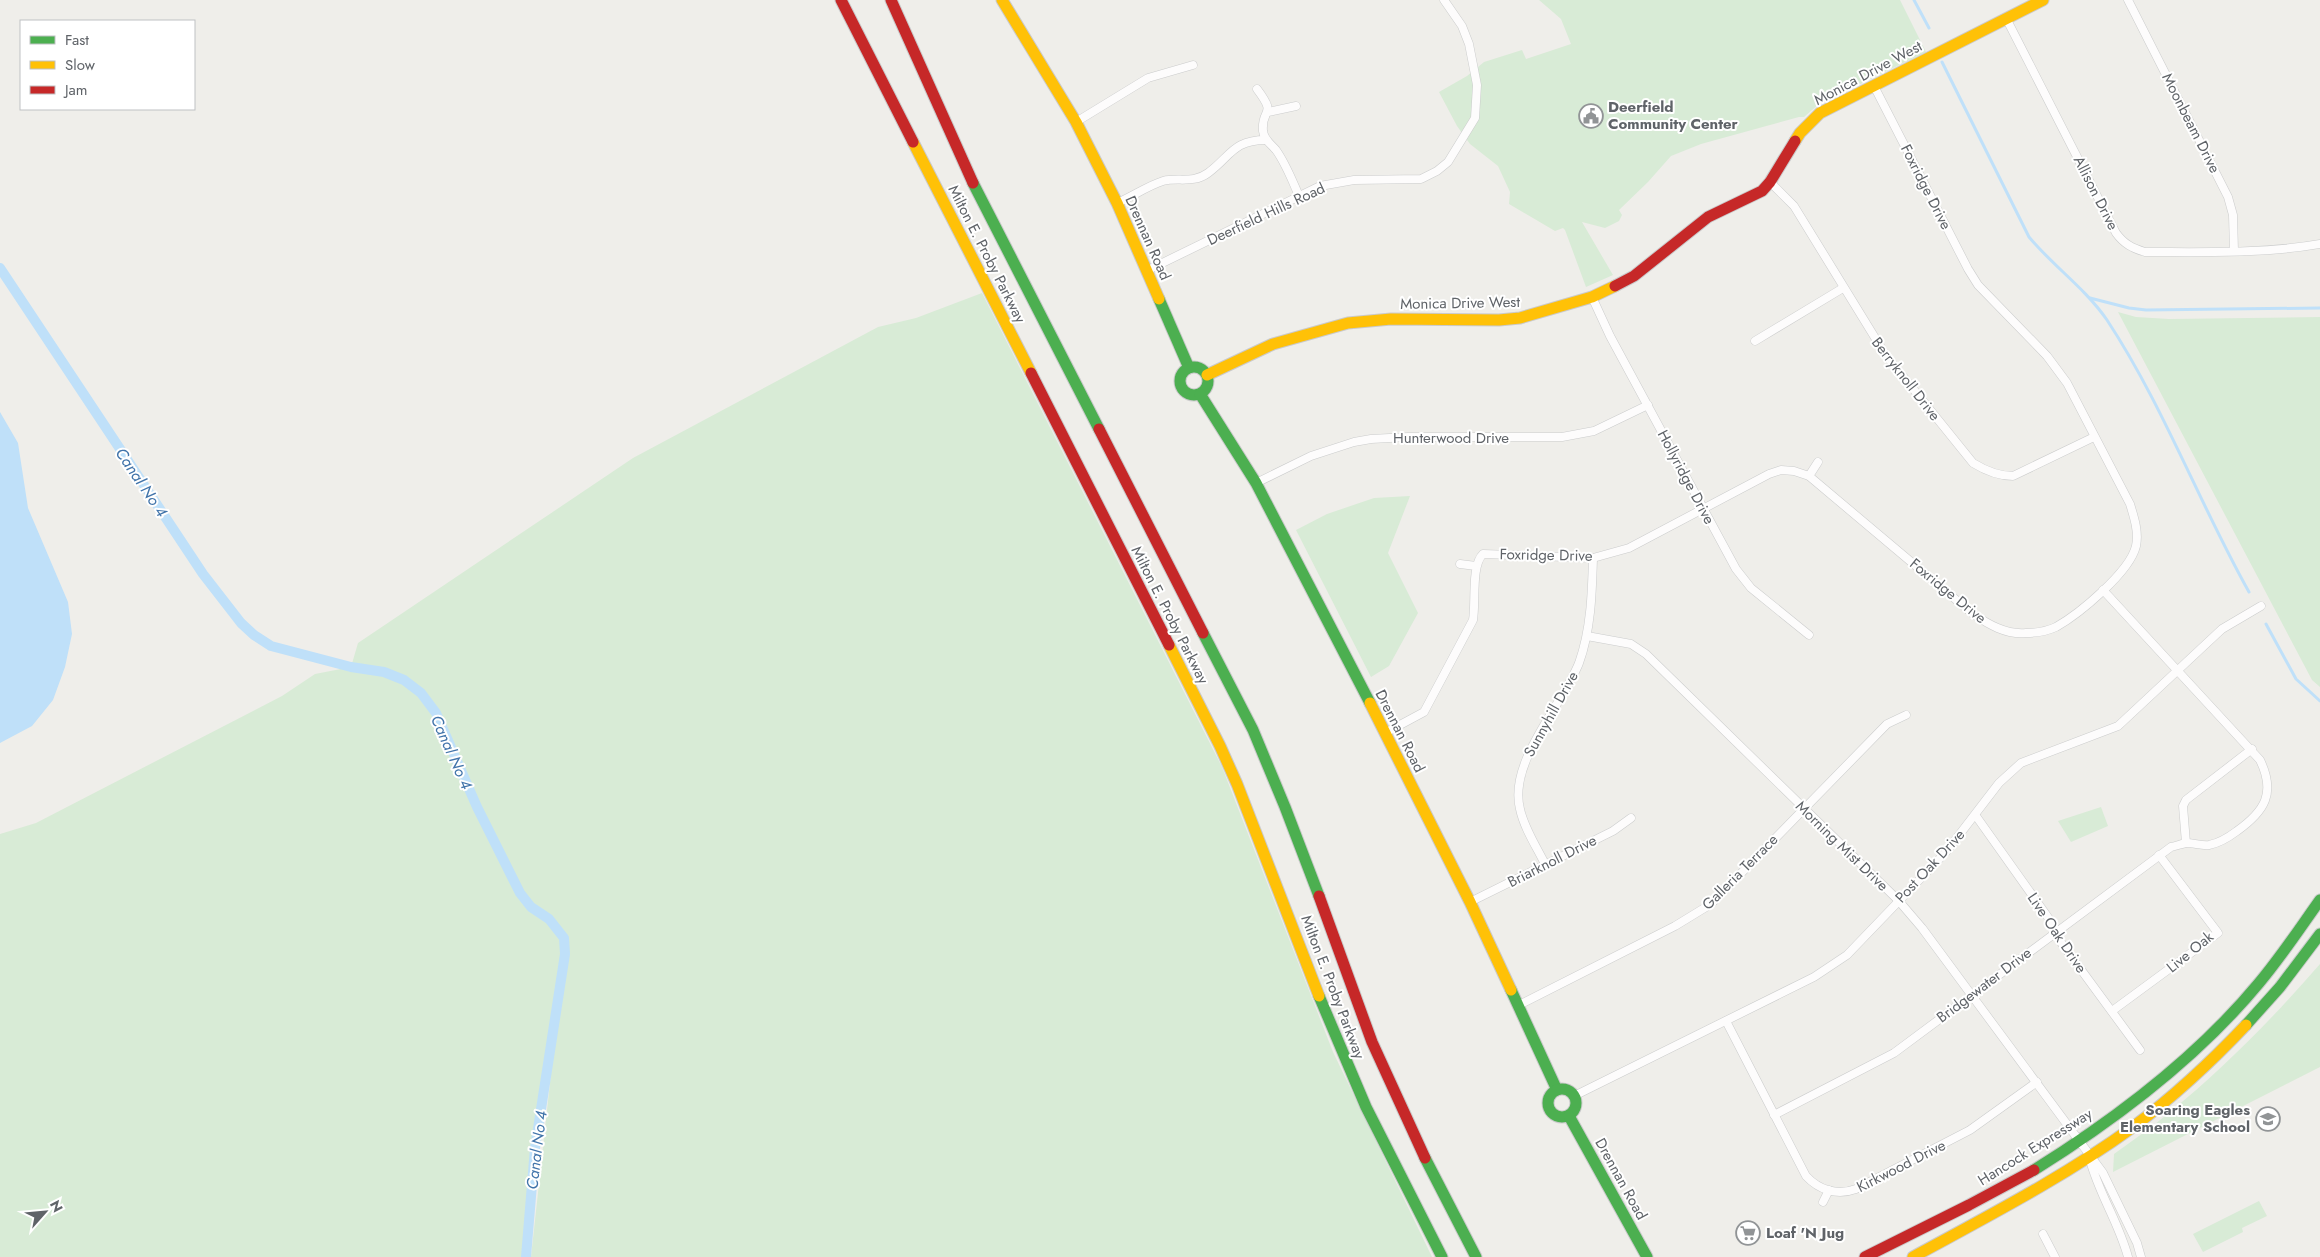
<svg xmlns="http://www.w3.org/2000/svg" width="2320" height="1257" font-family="Jost,sans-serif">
<rect width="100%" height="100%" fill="#efeeea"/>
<g fill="#d8ebd6">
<polygon points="1539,0 1900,0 1926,52 1819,104 1804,117 1799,117 1701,144 1671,156 1648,182 1619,210 1622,215 1619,221 1605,228 1582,222 1613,275 1586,287 1565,230 1563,228 1555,231 1509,204 1510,192 1498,166 1470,144 1457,126 1439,92 1467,76 1484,62 1522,50 1526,59 1571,44 1561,19"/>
<polygon points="982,293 1222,767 1333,1052 1432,1257 531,1257 564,954 564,942 535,1148 526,1257 0,1257 0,834 36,823 282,696 315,674 351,667 358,643 633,458 878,327 916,318"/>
<polygon points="2118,312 2136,317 2169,319 2320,317 2320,687 2312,680"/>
<polygon points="1410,496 1388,553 1418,613 1389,666 1371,677 1296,530 1327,514 1374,498"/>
<polygon points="2101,807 2108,826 2071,842 2058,821"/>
<path d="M2320 964V1067L2113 1172 2114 1154C2133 1140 2152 1127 2170 1112 2224 1068 2274 1017 2320 964Z"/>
<polygon points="2259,1201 2267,1216 2242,1228 2243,1232 2203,1252 2193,1234"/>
</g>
<polygon fill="#bfe0f9" points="0,412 18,443 28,508 68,602 72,634 65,667 53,700 32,726 0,743"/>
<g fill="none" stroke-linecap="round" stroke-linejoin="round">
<g stroke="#bfe0f9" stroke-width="3">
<polyline points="1914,0 1929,28"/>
<path d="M1942 62 2029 237C2053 266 2085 288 2107 320 2163 405 2199 503 2249 592"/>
<polyline points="2090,298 2129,308 2146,310 2320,308"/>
<polyline points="2266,624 2296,679 2320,701"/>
</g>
<polyline stroke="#bfe0f9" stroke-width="10" points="0,268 203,574 241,623 254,635 271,646 351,667 384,672 404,680 421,693 436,713 477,807 520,893 531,907 549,919 564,938 565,954 535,1148 526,1257"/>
<g stroke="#cbcccc" stroke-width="9">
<g id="street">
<polyline points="2128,0 2228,197 2233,215 2234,251"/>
<path d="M2006 18 2116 233C2124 244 2132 248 2145 252 2203 252 2263 254 2320 244"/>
<path d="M1257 89C1278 117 1261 107 1263 131 1264 140 1271 144 1276 150 1286 164 1292 180 1299 196"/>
<polyline points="1268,112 1296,106"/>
<polyline points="1076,122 1148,78 1193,65"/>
<path d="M1770 182 1794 206 1885 354 1973 463C1986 471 1998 476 2013 476L2094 437"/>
<path d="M1117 203C1132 197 1147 186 1163 181 1178 177 1193 184 1208 173 1231 156 1233 140 1266 140"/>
<polyline points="1146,271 1320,186 1354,180 1421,179 1437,171 1448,162 1475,118 1477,85 1469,44 1462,26 1444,0"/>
<polyline points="1592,297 1610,336 1736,569 1751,588 1809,635"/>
<polyline points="1755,341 1843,288"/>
<polyline points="1809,476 1818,462"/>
<polyline points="1256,483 1311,456 1354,442 1371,439 1408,437 1562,437 1594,431 1648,405"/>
<polyline points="1460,564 1476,566"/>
<polyline points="1587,636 1631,644 1646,654 1898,900 1922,928 2103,1173 2137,1243 2141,1257"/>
<path d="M1385 733 1424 712 1473 620C1476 603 1471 565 1483 554L1593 558 1629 548 1769 474 1781 470 1794 471 1809 476 1973 614C1988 624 2006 635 2026 633 2035 633 2047 631 2056 627 2079 614 2130 572 2136 546 2139 532 2134 517 2130 504L2067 383 2047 356 1978 285 1968 269 1874 86"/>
<polyline points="1976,816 2052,923 2060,941 2140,1050"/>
<polyline points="2186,843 2183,806 2186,800 2252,749"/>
<path d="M1545 864C1536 846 1524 828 1520 809 1508 762 1562 706 1579 663 1591 630 1592 593 1593 558"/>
<polyline points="1470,902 1613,831 1631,818"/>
<polyline points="1519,1005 1675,926 1711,904 1887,724 1906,715"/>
<polyline points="2112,1011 2218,933 2159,855"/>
<path d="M1726 1021 1806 1176C1819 1190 1837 1196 1856 1189L1970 1130 2037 1082"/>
<polyline points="1574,1096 1814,977 1847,955 1946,852 1999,783 2021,763 2118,726 2222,629 2261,606"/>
<path d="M1774 1115 1894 1053 2171 847C2176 846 2181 844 2186 843 2194 843 2202 846 2209 845 2220 843 2229 837 2237 831 2265 811 2276 793 2260 760L2103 590"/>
<path d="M2090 1160C2099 1194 2119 1223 2128 1257"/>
<polyline points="1823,1202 1829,1190"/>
<polyline points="2043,1234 2055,1257"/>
</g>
</g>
<g stroke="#cacacb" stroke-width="13">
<g id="fast">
<polyline points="973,183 1099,429"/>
<polyline points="1159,299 1189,368"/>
<circle cx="1194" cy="381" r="14"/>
<polyline points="1200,394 1256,483 1370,703"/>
<polyline points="1203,633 1253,730 1285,807 1319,896"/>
<polyline points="1511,990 1557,1090"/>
<polyline points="1319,996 1366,1107 1442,1257"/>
<polyline points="2246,1025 2280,987 2320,934"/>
<circle cx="1562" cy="1103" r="14"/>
<polyline points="1569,1116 1647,1257"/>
<polyline points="1425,1158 1476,1257"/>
<path d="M2034 1170C2116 1119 2197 1058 2259 983 2281 957 2300 928 2320 900"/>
</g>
</g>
<g stroke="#cacacb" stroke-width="13">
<g id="slow">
<polyline points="1002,0 1076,122 1117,203 1159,299"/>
<polyline points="1795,141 1800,133 1820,113 2043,0"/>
<polyline points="913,142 1031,373"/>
<polyline points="1207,375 1273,344 1348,323 1391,319 1499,320 1520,318 1592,297 1615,286"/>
<polyline points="1169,645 1220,746 1237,784 1319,996"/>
<polyline points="1370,703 1470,902 1511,990"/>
<path d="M1913 1257C1988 1216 2064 1177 2133 1127 2173 1097 2211 1062 2246 1025"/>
</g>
</g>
<g stroke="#cacacb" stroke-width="13">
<g id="jam">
<polyline points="841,0 913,142"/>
<polyline points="891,0 973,183"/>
<polyline points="1615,286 1634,276 1708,217 1762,191 1770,182 1795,141"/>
<polyline points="1031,373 1169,645"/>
<polyline points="1099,429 1203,633"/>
<polyline points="1319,896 1372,1042 1425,1158"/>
<polyline points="1865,1257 1969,1205 2034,1170"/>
</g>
</g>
<use href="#street" stroke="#fdfcfc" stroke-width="8"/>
<use href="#fast" stroke="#4caf50" stroke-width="11"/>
<use href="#slow" stroke="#ffc107" stroke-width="11"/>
<use href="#jam" stroke="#c62828" stroke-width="11"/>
</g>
<defs>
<g id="civic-ring" transform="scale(1.25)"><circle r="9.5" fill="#fff" stroke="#919496" stroke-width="1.5"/><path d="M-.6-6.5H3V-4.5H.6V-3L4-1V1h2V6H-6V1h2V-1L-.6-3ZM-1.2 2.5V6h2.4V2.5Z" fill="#919496"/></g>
<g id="school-ring" transform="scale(1.25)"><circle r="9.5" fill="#fff" stroke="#919496" stroke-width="1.5"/><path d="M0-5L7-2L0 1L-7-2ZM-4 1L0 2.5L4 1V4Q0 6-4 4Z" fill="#919496"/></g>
<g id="supermarket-ring" transform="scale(1.25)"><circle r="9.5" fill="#fff" stroke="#919496" stroke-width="1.5"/><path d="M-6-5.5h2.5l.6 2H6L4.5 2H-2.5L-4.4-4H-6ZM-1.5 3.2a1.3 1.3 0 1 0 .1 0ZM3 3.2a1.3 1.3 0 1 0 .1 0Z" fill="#919496"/></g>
</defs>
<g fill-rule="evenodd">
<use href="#civic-ring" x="1591" y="116"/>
<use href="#school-ring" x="2268" y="1119"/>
<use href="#supermarket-ring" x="1748" y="1233"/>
</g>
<g text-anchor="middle" stroke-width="4" stroke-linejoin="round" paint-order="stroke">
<g font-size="15" fill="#5f6368" stroke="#fff">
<text transform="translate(1868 73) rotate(-28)" y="5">Monica Drive West</text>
<text transform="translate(2191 123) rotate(63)" y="5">Moonbeam Drive</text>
<text transform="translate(1926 187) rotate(63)" y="5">Foxridge Drive</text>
<text transform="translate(2096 193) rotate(63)" y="5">Allison Drive</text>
<text transform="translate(1266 214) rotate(-25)" y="5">Deerfield Hills Road</text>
<text transform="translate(1148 238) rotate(66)" y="5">Drennan Road</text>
<text transform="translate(987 254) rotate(63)" y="5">Milton E. Proby Parkway</text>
<text transform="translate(1460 303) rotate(-1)" y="5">Monica Drive West</text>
<text transform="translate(1906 379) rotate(52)" y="5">Berryknoll Drive</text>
<text x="1451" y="443">Hunterwood Drive</text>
<text transform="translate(1686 477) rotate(62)" y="5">Hollyridge Drive</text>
<text transform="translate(1546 555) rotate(1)" y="5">Foxridge Drive</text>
<text transform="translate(1948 591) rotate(39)" y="5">Foxridge Drive</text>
<text transform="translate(1170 615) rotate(63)" y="5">Milton E. Proby Parkway</text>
<text transform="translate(1551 714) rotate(-61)" y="5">Sunnyhill Drive</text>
<text transform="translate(1400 731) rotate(63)" y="5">Drennan Road</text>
<text transform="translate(1842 846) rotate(44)" y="5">Morning Mist Drive</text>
<text transform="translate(1552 861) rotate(-27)" y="5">Briarknoll Drive</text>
<text transform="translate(1930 866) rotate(-47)" y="5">Post Oak Drive</text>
<text transform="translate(1740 872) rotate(-45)" y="5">Galleria Terrace</text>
<text transform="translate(2057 933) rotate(56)" y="5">Live Oak Drive</text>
<text transform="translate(2190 952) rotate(-39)" y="5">Live Oak</text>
<text transform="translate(1984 985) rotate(-37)" y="5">Bridgewater Drive</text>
<text transform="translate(1333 987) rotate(69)" y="5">Milton E. Proby Parkway</text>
<text transform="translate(2035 1147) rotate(-32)" y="5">Hancock Expressway</text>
<text transform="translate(1901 1166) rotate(-27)" y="5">Kirkwood Drive</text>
<text transform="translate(1621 1179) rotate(61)" y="5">Drennan Road</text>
</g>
<g font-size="15" font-weight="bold" fill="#5f6368" stroke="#fff" text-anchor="start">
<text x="1608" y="112">Deerfield<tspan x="1608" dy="17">Community Center</tspan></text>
<text x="2250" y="1115" text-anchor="end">Soaring Eagles<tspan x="2250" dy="17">Elementary School</tspan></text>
<text x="1766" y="1238">Loaf 'N Jug</text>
</g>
<g font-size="16" font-style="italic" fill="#4174aa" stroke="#fff">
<text transform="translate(142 482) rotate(56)" y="6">Canal No 4</text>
<text transform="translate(452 752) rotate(66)" y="6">Canal No 4</text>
<text transform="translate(536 1150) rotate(-83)" y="6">Canal No 4</text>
</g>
</g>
<rect x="20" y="20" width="175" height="90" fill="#ffffff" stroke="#bfc1c3"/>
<rect x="30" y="36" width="25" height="8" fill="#4caf50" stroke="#bfc1c3"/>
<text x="65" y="45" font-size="15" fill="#5f6368">Fast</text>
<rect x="30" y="61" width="25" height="8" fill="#ffc107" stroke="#bfc1c3"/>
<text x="65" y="70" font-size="15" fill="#5f6368">Slow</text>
<rect x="30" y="86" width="25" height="8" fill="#c62828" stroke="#bfc1c3"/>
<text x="65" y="95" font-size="15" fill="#5f6368">Jam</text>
<g transform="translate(45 1212) rotate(63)" stroke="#ffffff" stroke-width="4" paint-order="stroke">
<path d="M0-4L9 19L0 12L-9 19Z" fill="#5f6368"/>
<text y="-8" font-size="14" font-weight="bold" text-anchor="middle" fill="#5f6368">N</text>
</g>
</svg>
